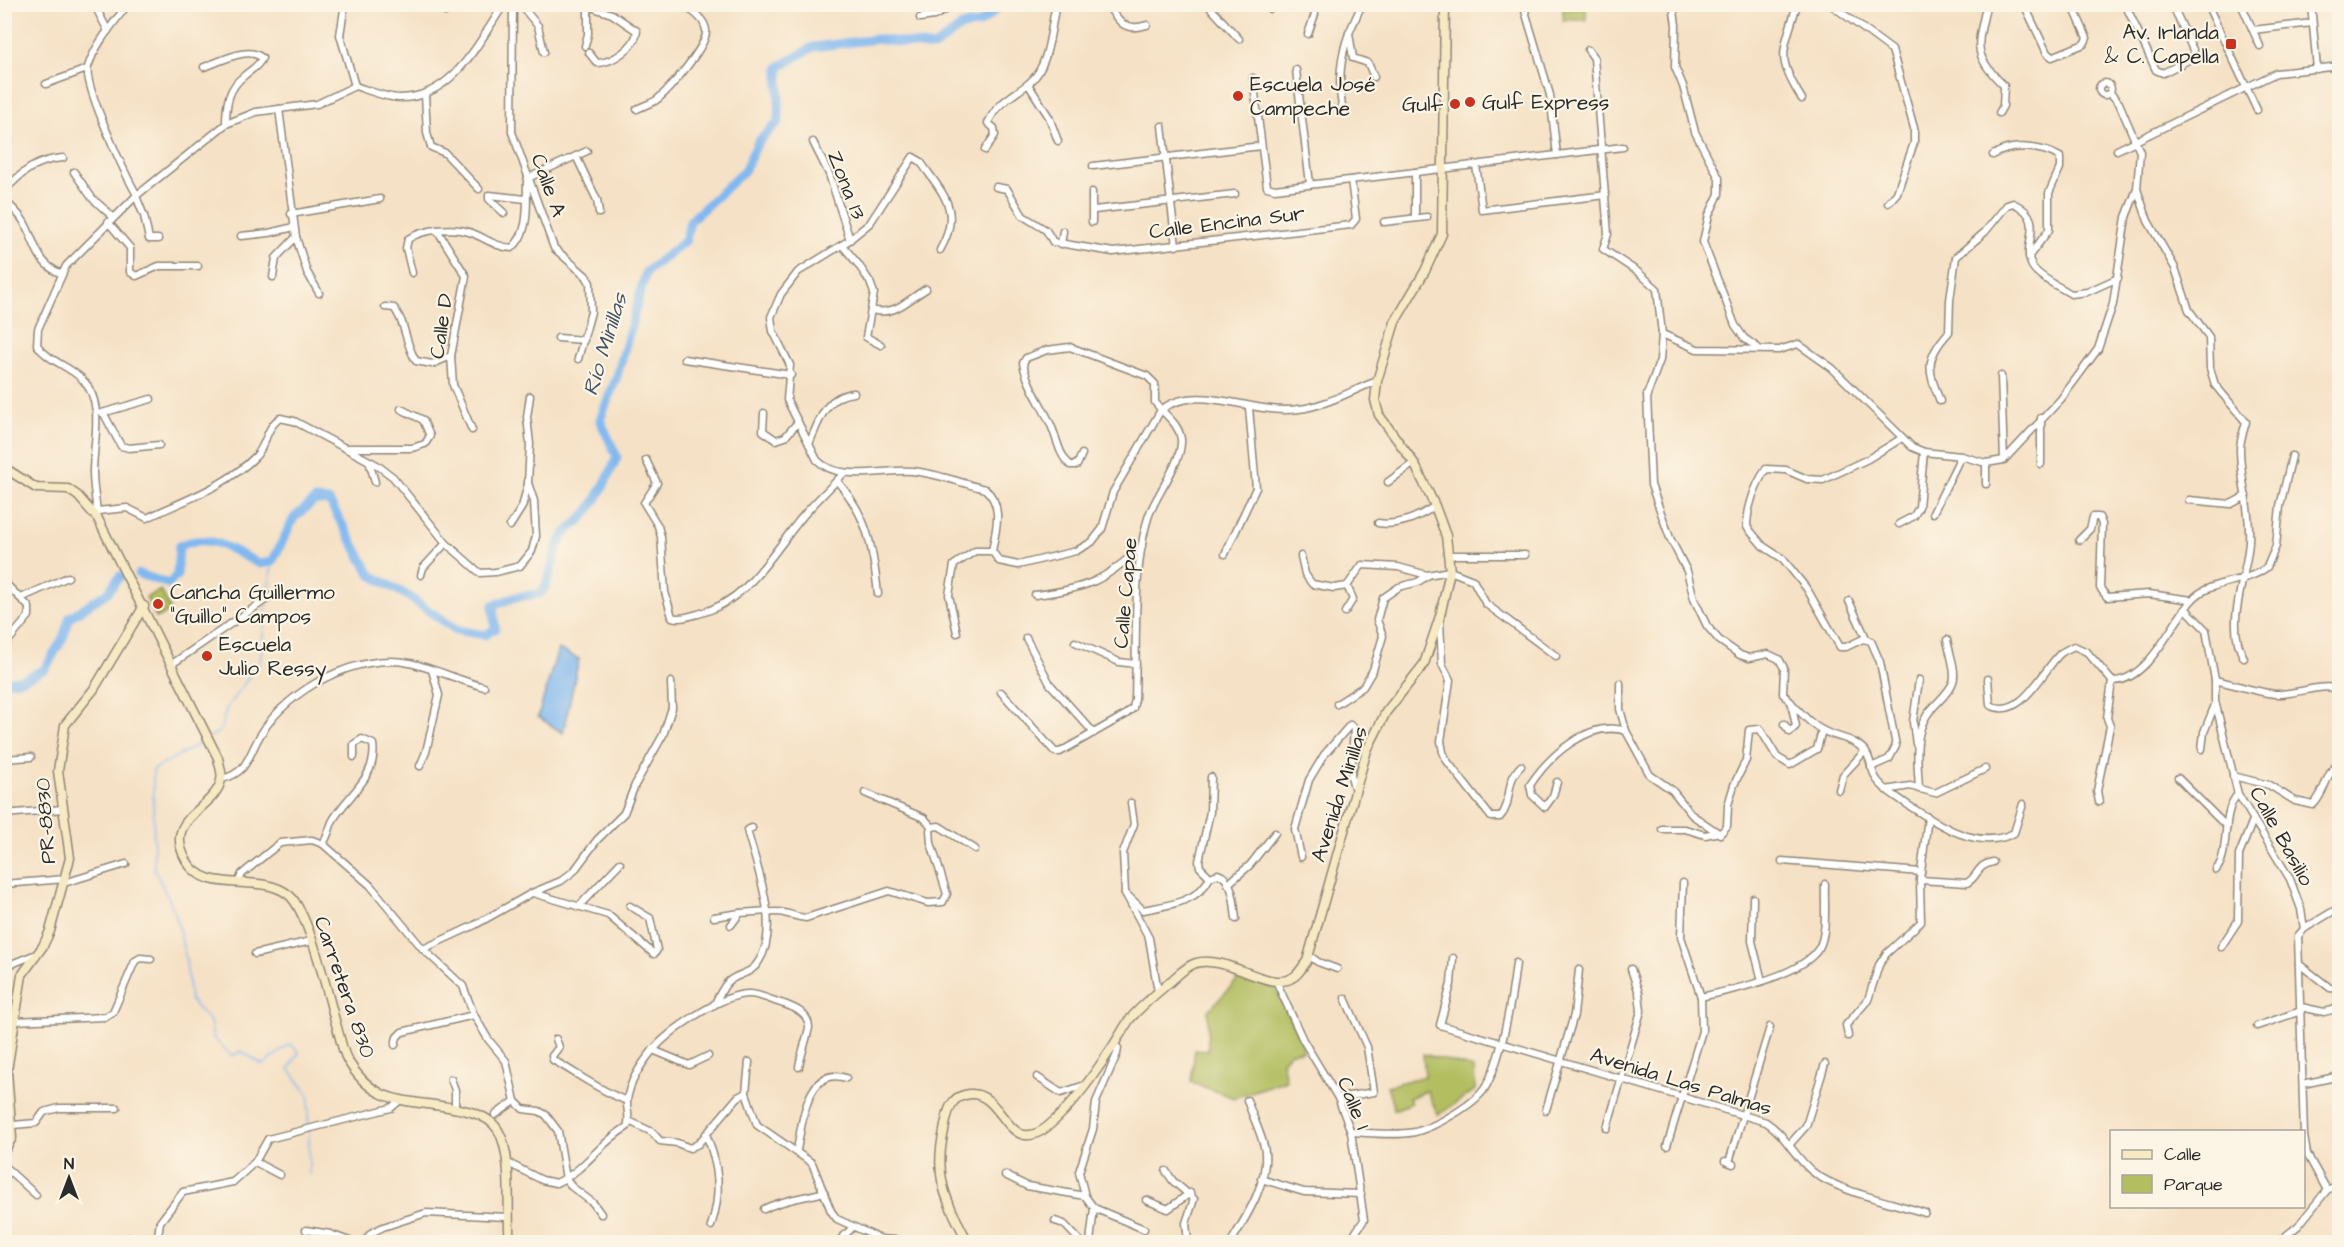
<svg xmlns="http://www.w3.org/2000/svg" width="2344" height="1247" font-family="'Architects Daughter',sans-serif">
<rect width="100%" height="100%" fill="#fcf5e5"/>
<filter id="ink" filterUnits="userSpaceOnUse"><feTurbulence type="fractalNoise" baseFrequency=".0167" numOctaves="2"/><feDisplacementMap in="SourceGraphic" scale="12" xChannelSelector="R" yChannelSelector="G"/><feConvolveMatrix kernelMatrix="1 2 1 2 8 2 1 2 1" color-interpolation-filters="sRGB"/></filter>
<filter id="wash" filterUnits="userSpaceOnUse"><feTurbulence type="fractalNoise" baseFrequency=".008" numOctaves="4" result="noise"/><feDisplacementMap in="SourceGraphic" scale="24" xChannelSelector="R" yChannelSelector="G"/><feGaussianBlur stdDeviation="1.35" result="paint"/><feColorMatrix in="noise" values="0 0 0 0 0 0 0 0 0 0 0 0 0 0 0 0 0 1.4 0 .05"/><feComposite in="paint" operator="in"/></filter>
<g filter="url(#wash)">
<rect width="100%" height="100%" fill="#f5e1c5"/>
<g fill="#b2be60" stroke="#6e7446" stroke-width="1.5">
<rect x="1563" y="7" width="23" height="13"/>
<polygon points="161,590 171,611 156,618 146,597"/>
<polygon points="1240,977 1276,989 1302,1043 1303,1051 1291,1052 1282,1061 1286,1080 1234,1098 1191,1082 1195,1050 1208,1051 1208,1011"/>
<polygon points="1423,1054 1474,1068 1475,1090 1438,1115 1427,1091 1409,1098 1411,1103 1394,1110 1387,1086 1425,1076"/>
</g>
<polygon fill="#80b8f0" stroke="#56728e" stroke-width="1.5" points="558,649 579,659 563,733 538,717"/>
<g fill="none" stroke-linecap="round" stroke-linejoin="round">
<g stroke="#80b8f0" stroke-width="1.5">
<polyline points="268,596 272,562"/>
<polyline points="210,737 220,731 227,707 260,662 267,601"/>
<polyline points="206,740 153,770 154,869 175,912 186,960 190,1000 210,1021 213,1038 232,1056 241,1051 263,1065 290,1044 299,1052 289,1069 309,1095 308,1126"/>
<polyline points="309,1131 309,1175"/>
</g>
<g stroke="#80b8f0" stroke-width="9">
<path d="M139 574 169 584 177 575 179 546C211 531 231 551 260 564L272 562 294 518 315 500 329 501 371 575 408 596 456 630 485 635 495 629 493 605 516 597 540 594C554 577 550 557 562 538 567 529 579 523 585 515 599 498 608 477 617 457L600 420 617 376 646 272 686 240 690 221 744 171 758 142 779 121V67L813 47 877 39 934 47 962 26 979 24 1003 4"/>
<polyline points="4,682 24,679 45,669 63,638 70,617 108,592 120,576"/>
</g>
</g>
</g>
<g filter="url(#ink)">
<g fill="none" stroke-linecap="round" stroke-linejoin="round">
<g stroke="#908678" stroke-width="9">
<g id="street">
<polyline points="94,4 108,31"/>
<path d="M128 4C114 23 95 44 88 67 83 85 126 176 137 195"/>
<polyline points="345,4 340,35 355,86"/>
<polyline points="493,4 501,9"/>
<polyline points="513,4 512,132 554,248 586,276 590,283 591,312 578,359"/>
<polyline points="520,4 538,26 544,52"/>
<path d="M581 4 612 14 637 31C636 47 612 63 597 63L589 53"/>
<path d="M1107 4C1118 22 1125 32 1147 25"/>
<polyline points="1207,4 1239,39"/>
<polyline points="1265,4 1270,9"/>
<polyline points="1362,4 1349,33 1353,58 1368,63 1374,77"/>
<polyline points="1523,4 1550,95 1557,155"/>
<polyline points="1673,4 1676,25 1675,67 1683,86 1695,132 1719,178 1719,194 1709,215 1703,242 1735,325 1744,338 1758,348"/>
<path d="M1797 4C1784 52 1774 55 1802 99"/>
<polyline points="1830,4 1892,50 1914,128 1914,143 1908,160 1897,193 1888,203"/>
<polyline points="1979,4 1986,7 1992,4"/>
<polyline points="2024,4 2047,53 2052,57 2084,44 2087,38 2072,4"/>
<polyline points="2125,4 2156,70 2163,73 2194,57 2194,52 2172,4"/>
<polyline points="2207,4 2257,110"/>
<polyline points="2241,4 2260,46"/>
<polyline points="2311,4 2317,69"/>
<path d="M1986 7C1977 48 1972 54 2004 86L2003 106 1999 113"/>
<polyline points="445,12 451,4"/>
<polyline points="920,18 934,16 956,4"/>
<polyline points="2253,30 2312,23"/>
<polyline points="1308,34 1315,14 1313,4"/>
<polyline points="585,46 588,34 588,8"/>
<path d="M1588 50 1594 58 1608 234 1603 249 1638 272 1657 289 1662 334 1660 360 1647 395 1651 485 1670 538 1687 571 1694 599 1707 626 1719 640 1740 655 1749 658 1768 654 1779 659 1784 668 1783 694C1795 706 1809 724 1824 731 1837 738 1854 738 1865 751 1871 758 1871 772 1877 780 1884 790 1896 796 1905 803 1936 823 1977 852 2014 833L2023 804"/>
<path d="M204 67C220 62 248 45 262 58 258 67 252 69 245 75 228 88 226 104 226 124"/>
<polyline points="1296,70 1310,184"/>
<polyline points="1253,78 1267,187 1275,189 1623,147"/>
<circle cx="2105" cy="89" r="6"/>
<polyline points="46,84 87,69"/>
<polyline points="1028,84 1049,117 1058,141"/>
<path d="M2110 93 2119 103 2140 152 2137 189 2148 221 2175 268 2189 310 2209 337 2210 368 2215 385 2246 422C2244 430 2240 440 2240 449 2240 479 2251 510 2249 541 2247 578 2224 623 2244 658"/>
<polyline points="425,95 427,133 431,147 445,153 479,189"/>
<path d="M1342 107C1338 81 1340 58 1349 33"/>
<path d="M637 109C643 106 649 104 655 101 667 93 709 44 706 30 704 17 690 9 679 4"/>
<polyline points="1162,126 1176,246"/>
<polyline points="4,137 8,144 4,154"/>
<polyline points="813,142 829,174 850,240"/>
<path d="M985 150 995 135 994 128 988 123C997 103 1011 97 1028 84 1050 67 1050 30 1056 4"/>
<polyline points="2117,150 2276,73 2340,66"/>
<path d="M1993 155C2012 143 2041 146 2060 157V168L2049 193V230L2029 256"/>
<polyline points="576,156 597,200 599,213"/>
<polyline points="1476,165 1482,210 1606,195"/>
<polyline points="1093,166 1261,146"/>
<polyline points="74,172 92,198 113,217"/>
<polyline points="1415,172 1415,218"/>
<polyline points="528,178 587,151"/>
<polyline points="996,187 1007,189 1023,216 1046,230 1053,242 1113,252 1351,225 1356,219 1351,180"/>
<path d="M4 191C22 172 36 160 63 158"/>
<polyline points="136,196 144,216 149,239 158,239"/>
<path d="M4 200C11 207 19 213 24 222 36 243 36 264 62 274"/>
<polyline points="1094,210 1235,194"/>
<polyline points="504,213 489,199 489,195 526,199"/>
<polyline points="291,214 380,199"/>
<polyline points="108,222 130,248 130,272 136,276 159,266 198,266"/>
<polyline points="1092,222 1092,192"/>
<polyline points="1384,222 1427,217"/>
<polyline points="437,230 466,276 451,356 453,385 472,430"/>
<polyline points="241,236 269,233 294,227"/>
<polyline points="296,237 307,272 319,293"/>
<polyline points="1061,244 1063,231"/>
<polyline points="842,245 858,264 870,282 874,293 866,337 881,345"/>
<path d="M940 250C963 210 942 193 920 161L913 157 870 223 848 241 798 272 781 294 771 317 773 331 790 365 787 400 817 460C839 483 883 469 912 471 936 473 961 483 985 489 1004 505 996 529 992 551L999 561 1018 565 1076 551 1092 542 1102 529 1113 492 1161 410C1198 381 1253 416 1299 409 1325 406 1353 390 1377 381"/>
<path d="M412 273 406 248 408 239C423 229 455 226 472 233 487 239 496 247 512 248 531 231 526 203 527 180"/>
<polyline points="273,277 276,258 296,237 279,109"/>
<path d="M385 307 394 308C406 323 405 344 416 361L432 364 451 356"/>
<path d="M871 310C894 317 907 300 926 289"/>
<polyline points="1662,334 1697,349 1779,350 1798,344 1832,368 1912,447 1924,452 1961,456 1986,463 2004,460 2061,399 2098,349 2113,304 2126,217 2137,189"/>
<polyline points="558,338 584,340"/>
<polyline points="684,359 791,375"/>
<polyline points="2001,376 2004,460"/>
<path d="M1940 401C1927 370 1925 358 1949 332L1950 300 1956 257 1985 232 2007 205 2013 203C2049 220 2020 243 2032 266 2038 277 2060 287 2071 294L2087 292 2118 278"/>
<polyline points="102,413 151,399"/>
<polyline points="764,413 763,431 776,440 785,437 798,422"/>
<polyline points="104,414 121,446 129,448 159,445"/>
<polyline points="2041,418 2041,464"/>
<path d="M809 444C819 422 825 395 854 393"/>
<polyline points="346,448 412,448 425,444 430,436 423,420 401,409"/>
<path d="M646 460 657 483 644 503 658 526 661 537 665 592 672 617C680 620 689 616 698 614 749 601 771 554 803 516 816 501 831 487 844 473"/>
<polyline points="369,461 375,482"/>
<path d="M837 481C868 516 873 548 878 594"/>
<polyline points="1388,482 1414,463"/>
<polyline points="1986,484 1986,463"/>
<polyline points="2189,500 2231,504 2246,496"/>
<path d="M97 511 127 508 147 518C183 501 227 486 256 456 267 444 266 427 280 418L294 421 377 465 393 477 446 543 480 573 496 572 520 566 532 551 536 536 534 501 528 483 530 444 527 417 530 396"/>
<polyline points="1933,513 1961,456"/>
<path d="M98 518C96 503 93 487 93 472 93 442 106 401 81 378 67 365 48 361 37 345L38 329 66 266 136 196 226 124 256 112 317 104 355 86C368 90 386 98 400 98 451 98 476 47 501 9L510 4"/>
<path d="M1378 523C1398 526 1419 517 1435 506"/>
<polyline points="1899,524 1914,516 1919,507 1924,452"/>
<polyline points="510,526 522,507 528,484"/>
<polyline points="2079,540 2090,529 2093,517 2099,517 2102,524 2100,588 2107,597 2149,594 2192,600"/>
<polyline points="1225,554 1256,488 1249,408"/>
<polyline points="1450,555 1525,555"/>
<polyline points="1301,556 1305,574 1312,584 1334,588 1347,586 1362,565 1398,567 1427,575 1450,571 1473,580 1486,604 1556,656"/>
<polyline points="421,575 423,568 446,543"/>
<polyline points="4,582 29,607 29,616 5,645"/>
<path d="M1035 595C1086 589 1105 581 1142 546"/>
<polyline points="21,598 68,577"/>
<polyline points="1849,601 1866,638"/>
<polyline points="2186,609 2206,630 2215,680 2215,701 2238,794 2290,879 2301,909 2304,929 2298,936 2304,1136 2307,1154 2327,1190"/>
<polyline points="1345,612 1353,599 1347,586"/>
<path d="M1440 621 1442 664 1450 680 1441 741 1443 752 1447 761 1491 817H1500C1513 804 1504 782 1521 766"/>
<polyline points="957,633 949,595 954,565 975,551 992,551"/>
<polyline points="1026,638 1050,684 1094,733"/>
<polyline points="1075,642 1119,662 1136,664"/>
<polyline points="172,664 280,590"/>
<path d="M1988 679 1990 705C2022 722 2045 666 2061 653 2065 650 2070 648 2074 646L2087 652 2112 681"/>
<path d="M2215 680C2234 684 2255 692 2275 694 2296 695 2320 683 2340 689"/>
<path d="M2112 681C2147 682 2171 625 2191 601 2211 578 2245 585 2267 567L2276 546 2280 506 2292 456"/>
<polyline points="1620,683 1620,709 1626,731"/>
<path d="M1001 692 1055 752H1060L1125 715 1133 708 1135 699C1137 644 1132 566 1149 515 1157 493 1183 461 1181 439 1179 423 1164 415 1155 402V384L1147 376 1070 347 1047 350 1026 358 1023 363C1027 385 1041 403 1050 423 1057 437 1058 454 1070 465H1077L1082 454"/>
<polyline points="1337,704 1363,687 1373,670 1383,636 1377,620 1383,598 1399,587 1418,582 1427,576"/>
<polyline points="1784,724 1790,732 1796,726 1791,702"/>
<polyline points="1916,744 1913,722 1919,680"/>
<polyline points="2202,749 2204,732 2215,705"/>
<polyline points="4,759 31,757"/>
<polyline points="420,766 426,752 439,695 432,670"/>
<path d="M1871 767 1889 759 1896 746 1880 662 1871 641 1863 639 1846 647H1840L1807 589 1783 559 1763 546 1747 527C1747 508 1755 485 1766 469L1786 470 1807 479 1823 480 1868 459 1902 438"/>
<path d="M2233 776 2269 785 2295 801 2313 805C2326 792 2325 773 2340 761"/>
<polyline points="2178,778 2227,827"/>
<path d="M222 779C249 772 248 755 261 734 288 689 358 652 410 663 435 669 459 680 484 687"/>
<path d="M1557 782 1553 796 1545 807 1532 795 1530 785C1549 756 1589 719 1626 731L1650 775 1672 790 1692 815 1720 834 1727 826 1728 805 1734 785 1746 760 1749 730 1760 729 1777 757 1790 765 1817 749 1822 730"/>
<path d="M1919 789C1918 765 1913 736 1927 715 1934 704 1949 694 1953 682 1957 671 1949 652 1947 640"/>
<polyline points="1839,790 1843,775 1865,751"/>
<polyline points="1886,790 1910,786 1935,793 1985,769"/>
<polyline points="865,793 924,818 932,827"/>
<polyline points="2099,802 2097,791 2110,726 2107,718 2112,681"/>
<polyline points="1131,803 1134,824 1123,853 1125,893 1149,938 1158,992"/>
<polyline points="4,814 63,809"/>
<polyline points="1662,829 1685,829 1705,835 1715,833"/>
<path d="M323 844C328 836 329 830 332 822 345 796 378 779 373 744L362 739 354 744V757"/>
<polyline points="1301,857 1295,829 1309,780 1324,755 1350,725 1354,728 1351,776 1355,791"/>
<polyline points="1782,861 1921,872"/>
<path d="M2216 870C2231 852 2220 813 2238 794"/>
<path d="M1210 877 1218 874C1234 879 1234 904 1236 919"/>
<path d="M1920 880 1967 883C1980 875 1975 866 1993 862"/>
<polyline points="239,881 242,874 280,843 312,840 323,844 370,885 423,949 463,986 474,1015 488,1039 506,1061 515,1101 523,1109 539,1111 546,1115 558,1131 566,1179 572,1187 593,1203 601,1214"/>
<polyline points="64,883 126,864"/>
<polyline points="4,884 65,879"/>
<polyline points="1228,884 1250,865 1275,833"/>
<polyline points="533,893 608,915 654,954 657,950 650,918 630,906"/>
<path d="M1125 893 1143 910C1168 905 1198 903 1210 877L1200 867 1199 861 1210 812 1211 777"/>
<polyline points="1753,898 1752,941 1762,981"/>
<polyline points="578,907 620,863"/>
<path d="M768 913C781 909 793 917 806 918L889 891 928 903 943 902 947 894 931 843 930 830 932 827 939 826 975 849"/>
<polyline points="714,917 740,913"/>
<polyline points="731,925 740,913 768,911"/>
<polyline points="2304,929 2340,907"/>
<polyline points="2221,947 2238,921 2239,855 2253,820"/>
<polyline points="423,949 475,925 532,893 561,881 574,871 597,840 624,813 635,785 663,735 672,708 671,682"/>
<polyline points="255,954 311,941"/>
<polyline points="1308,955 1318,962 1337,969"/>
<path d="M1453 958 1451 984 1440 1025 1766 1122C1786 1135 1794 1157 1813 1172 1836 1191 1895 1203 1925 1213"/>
<polyline points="2299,964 2330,988 2340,989"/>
<polyline points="4,967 34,955"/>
<polyline points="1277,983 1303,1040 1338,1098 1351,1132 1364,1220 1349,1242"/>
<path d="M1701 997C1731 990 1802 976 1819 948 1828 932 1824 902 1825 884"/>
<path d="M714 1005C718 998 723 986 729 981 739 973 752 974 759 961 781 927 756 865 747 830L752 828"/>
<polyline points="2301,1007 2324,1012 2340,1008"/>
<polyline points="14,1021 105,1017 113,1012 135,961 140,958 151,959"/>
<polyline points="2257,1026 2301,1011"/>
<polyline points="1848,1036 1846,1025 1868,1000 1879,965 1886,954 1921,922 1920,880 1928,817"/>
<path d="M556 1039 559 1047 552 1056 553 1060C578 1074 600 1091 627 1101"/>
<polyline points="395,1045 397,1037 402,1032 474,1015"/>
<polyline points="653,1050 689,1065 708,1056"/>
<polyline points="749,1062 746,1093 757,1125 812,1163 831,1211 837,1219 881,1239 911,1241 944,1239 950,1242"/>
<polyline points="1037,1077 1061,1093 1085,1085"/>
<polyline points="451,1079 455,1090 455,1109"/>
<polyline points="2303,1084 2340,1076"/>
<polyline points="1338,1098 1374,1092 1367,1047 1345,998"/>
<polyline points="1546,1110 1574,1015 1579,970"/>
<polyline points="495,1115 515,1101"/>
<polyline points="629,1121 652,1132 660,1141 677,1143 690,1148 698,1144 738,1097 746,1093"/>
<polyline points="13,1125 36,1123 44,1112 59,1108 117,1108"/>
<polyline points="1607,1128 1641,1011 1639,993 1631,969"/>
<path d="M1351 1132C1371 1133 1396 1136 1415 1132 1435 1127 1474 1105 1485 1088 1502 1059 1512 998 1516 963"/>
<path d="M706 1134C719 1166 722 1193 711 1226"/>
<polyline points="1790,1144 1806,1126 1825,1064"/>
<polyline points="1667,1146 1702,1031 1701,997 1681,937 1683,883"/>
<path d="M797 1150C802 1125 806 1065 846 1078"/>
<polyline points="1725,1161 1733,1164"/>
<polyline points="255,1162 280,1175"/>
<path d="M506 1162 542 1180 556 1183C586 1170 600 1142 627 1127 631 1117 626 1109 627 1100 630 1081 640 1066 652 1051 669 1031 721 994 749 994 760 994 773 1001 784 1004 795 1008 808 1013 809 1027 809 1031 800 1058 799 1067"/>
<polyline points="1729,1162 1770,1027"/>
<polyline points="4,1166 36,1195"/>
<polyline points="1166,1171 1173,1181 1194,1199 1186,1223 1188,1242"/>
<polyline points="1005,1175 1027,1186 1085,1196 1094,1208 1144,1229"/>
<polyline points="1261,1179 1304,1192 1361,1194"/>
<polyline points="1085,1196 1079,1172 1093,1129 1096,1102 1117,1054 1118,1048 1114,1045"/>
<polyline points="1146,1200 1168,1209 1190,1193"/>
<path d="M764 1209C783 1199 804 1198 824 1192"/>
<polyline points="1055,1221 1064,1224 1081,1242"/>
<polyline points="306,1230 330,1234 352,1242"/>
<polyline points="110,1242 129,1238 153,1242"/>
<polyline points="157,1242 160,1222 183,1192 233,1182 255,1162 268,1139 391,1108 399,1101"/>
<polyline points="364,1242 371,1233 383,1227 426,1213 507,1217"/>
<polyline points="838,1242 853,1227"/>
<polyline points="1090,1242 1094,1208"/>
<path d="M1231 1242C1246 1217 1268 1184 1265 1152 1263 1136 1252 1116 1247 1100"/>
<polyline points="2278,1242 2298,1226 2327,1190 2340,1184"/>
</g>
</g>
<g stroke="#908678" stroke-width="11">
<g id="secondary">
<path d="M4 470H8L36 488 68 489 78 496 98 519 218 758C219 764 223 774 221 780 215 810 162 817 186 860 206 897 259 871 289 895 310 913 329 1001 338 1031 341 1041 343 1053 348 1061 356 1074 366 1086 380 1093 410 1109 480 1100 498 1130 514 1157 506 1211 510 1242"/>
<polyline points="4,1151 12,1138 7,1071 22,975 43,946 50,931 70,858 58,771 65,725 94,689 144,606"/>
<path d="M968 1242C947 1202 933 1178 944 1131 946 1121 947 1109 954 1101 958 1096 964 1095 970 1094 1004 1092 1007 1158 1047 1127 1073 1106 1095 1073 1113 1046 1119 1037 1124 1027 1130 1019 1142 1005 1157 993 1170 982 1178 975 1186 966 1196 963 1228 954 1271 995 1295 976 1300 972 1303 966 1307 961L1367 750 1386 712 1424 664 1440 616 1450 571 1446 536 1435 506 1414 463 1379 415 1375 400 1377 381 1395 322 1425 271 1442 234 1445 4"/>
</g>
</g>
<use href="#street" stroke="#fff" stroke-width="6"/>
<use href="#secondary" stroke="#f6e9c3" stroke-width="8"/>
</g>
</g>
<g fill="#c8321e" stroke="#fcf5e5" stroke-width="2">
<rect x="2225" y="38" width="12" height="12" rx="3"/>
<circle cx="1238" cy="96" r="6"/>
<circle cx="1470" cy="102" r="6"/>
<circle cx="1455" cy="104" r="6"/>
<circle cx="158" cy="604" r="6"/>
<circle cx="207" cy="656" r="6"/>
</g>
<g text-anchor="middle" stroke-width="4.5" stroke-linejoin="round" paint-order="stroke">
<g font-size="21" fill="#2b2b2b" stroke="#fcf5e5" text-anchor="start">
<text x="2219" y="39" text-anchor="end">Av. Irlanda<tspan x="2219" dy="24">&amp; C. Capella</tspan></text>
<text x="1250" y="91">Escuela José<tspan x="1250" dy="24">Campeche</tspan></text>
<text x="1482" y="109">Gulf Express</text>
<text x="1443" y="111" text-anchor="end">Gulf</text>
<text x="170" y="599">Cancha Guillermo<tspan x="170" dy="24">"Guillo" Campos</tspan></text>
<text x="219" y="651">Escuela<tspan x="219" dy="24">Julio Ressy</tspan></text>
</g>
<g font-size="21" fill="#2b2b2b" stroke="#fcf5e5">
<text transform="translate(549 185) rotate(70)" y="7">Calle A</text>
<text transform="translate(847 185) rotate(69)" y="7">Zona 13</text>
<text transform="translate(1227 222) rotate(-7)" y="7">Calle Encina Sur</text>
<text transform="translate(441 326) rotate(-82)" y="7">Calle D</text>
<text transform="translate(1125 593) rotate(-85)" y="7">Calle Capae</text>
<text transform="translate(1339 794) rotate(-72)" y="7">Avenida Minillas</text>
<text transform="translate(45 821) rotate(-94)" y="7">PR-8830</text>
<text transform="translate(2282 836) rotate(61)" y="7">Calle Basilio</text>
<text transform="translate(345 987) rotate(71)" y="7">Carretera 830</text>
<text transform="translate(1681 1081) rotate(17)" y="7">Avenida Las Palmas</text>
<text transform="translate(1354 1103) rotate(68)" y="7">Calle 1</text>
</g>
<g font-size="22" font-style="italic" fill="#456" stroke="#fcf5e5">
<text transform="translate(604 344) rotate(-73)" y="8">Río Minillas</text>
</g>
</g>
<rect width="2344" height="1247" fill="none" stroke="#fcf5e5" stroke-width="24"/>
<rect x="2110" y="1130" width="195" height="78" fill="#fcf5e5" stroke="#a8a49b" stroke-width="1.5"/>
<rect x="2122" y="1150" width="30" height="9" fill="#f6e9c3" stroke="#a8a49b" stroke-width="1.5"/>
<text x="2164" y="1160" font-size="18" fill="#2b2b2b">Calle</text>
<rect x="2122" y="1175" width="30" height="18" fill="#b2be60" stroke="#a8a49b" stroke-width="1.5"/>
<text x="2164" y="1190" font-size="18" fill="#2b2b2b">Parque</text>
<g transform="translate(69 1178)" stroke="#fcf5e5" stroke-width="4.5" paint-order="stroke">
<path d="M0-4.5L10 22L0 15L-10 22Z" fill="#2b2b2b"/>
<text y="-9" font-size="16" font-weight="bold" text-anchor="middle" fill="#2b2b2b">N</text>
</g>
</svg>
